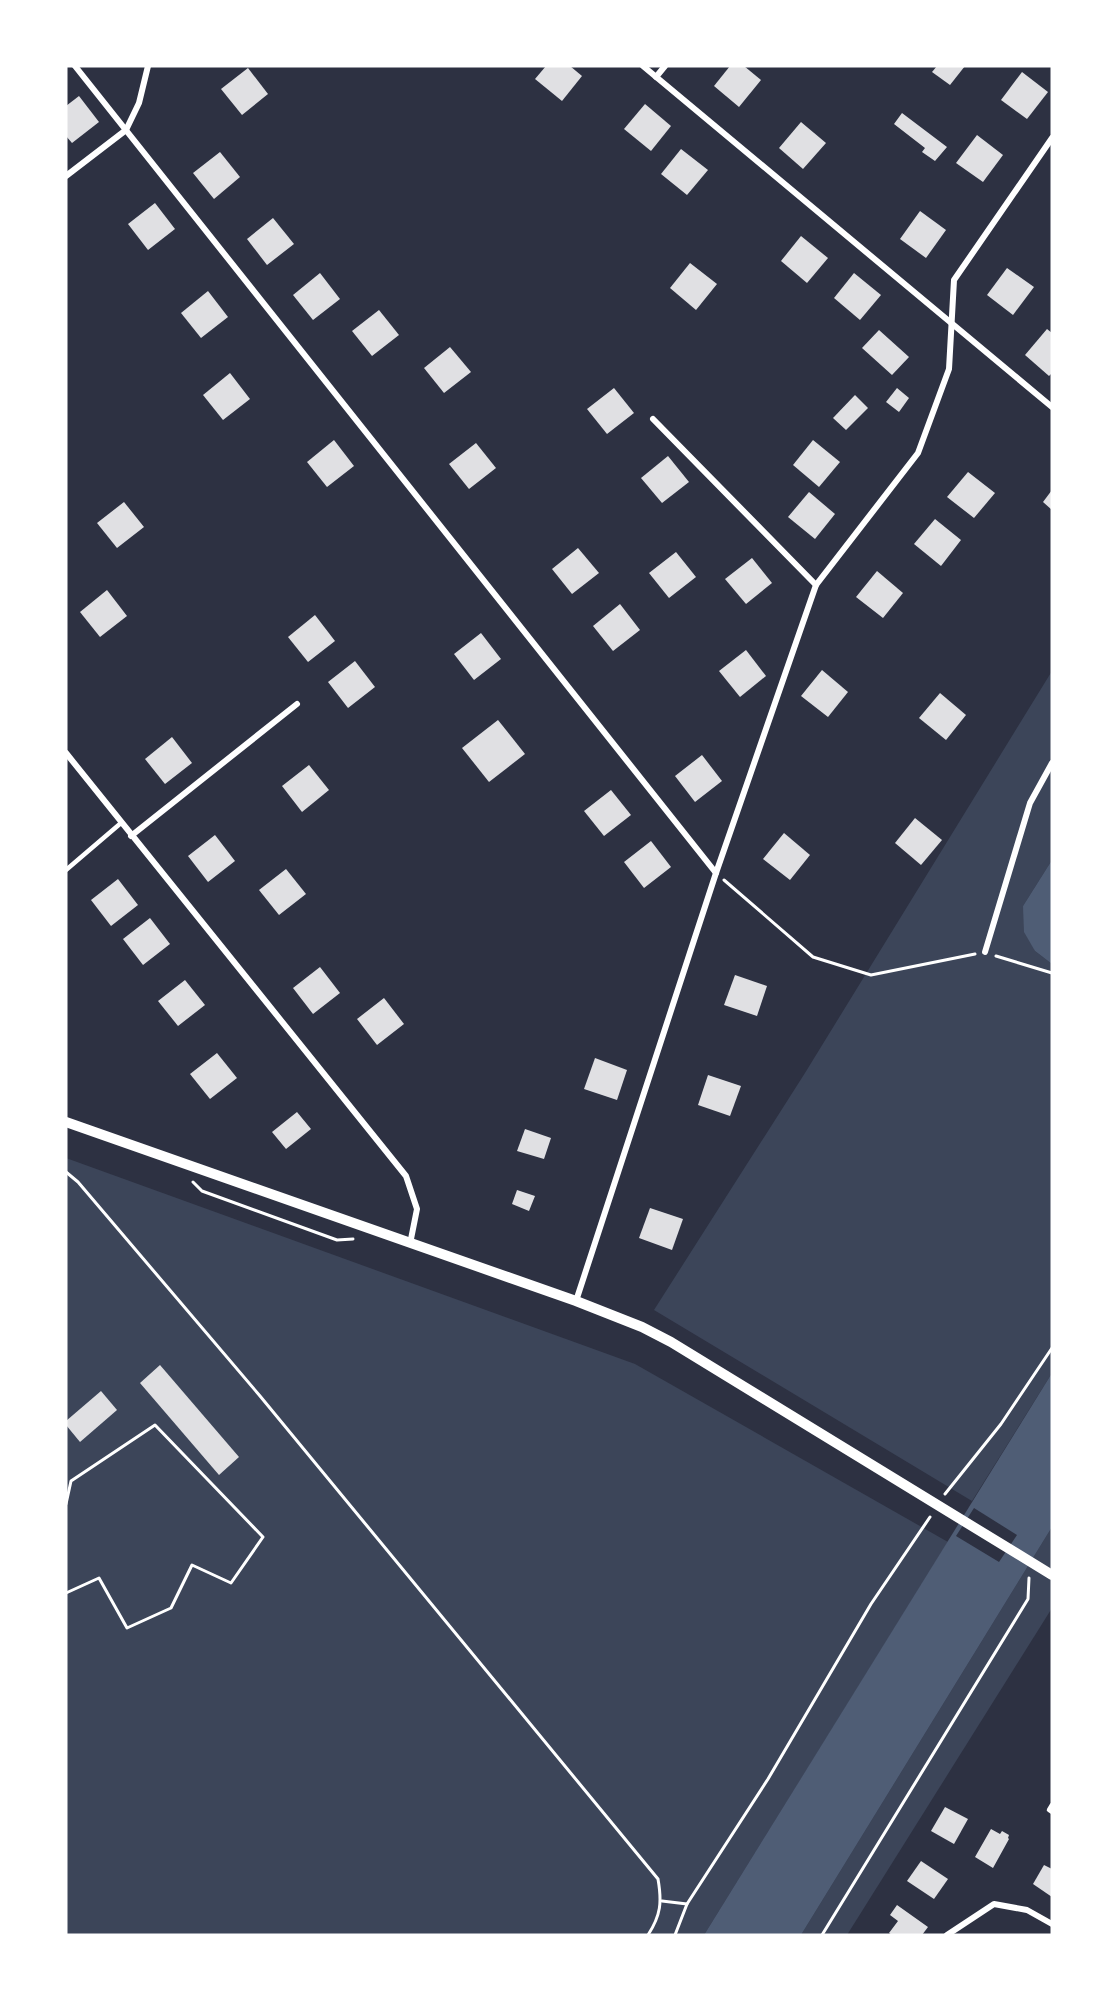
<svg xmlns="http://www.w3.org/2000/svg" width="1118" height="2001" font-family="Manrope,sans-serif">
<rect width="100%" height="100%" fill="#2d3142"/>
<g fill="#3c4559">
<polygon points="1052,671 1052,860 1023,906 1035,951 1052,964 1052,1373 972,1501 654,1310 805,1073"/>
<polygon points="66,1158 635,1364 948,1542 704,1935 66,1935"/>
<polygon points="1052,1527 1052,1608 847,1935 801,1935"/>
</g>
<g fill="#4f5d75">
<polygon points="1052,860 1052,964 1035,951 1024,932 1023,906"/>
<polygon points="1052,1373 1052,1527 801,1935 704,1935"/>
</g>
<polygon fill="#2d3142" points="974,1508 1017,1535 999,1562 956,1536"/>
<g fill="#e0e0e3">
<polygon points="546,66 570,66 582,76 562,101 535,79"/>
<polygon points="730,66 744,66 761,80 739,107 714,86"/>
<polygon points="937,66 965,66 950,85 932,72"/>
<polygon points="248,68 268,94 242,115 221,89"/>
<polygon points="1022,72 1048,92 1027,119 1001,100"/>
<polygon points="79,96 99,122 72,143 66,136 66,106"/>
<polygon points="645,104 671,126 651,151 624,129"/>
<polygon points="902,113 947,147 935,161 922,152 925,148 894,124"/>
<polygon points="801,122 826,143 803,169 779,148"/>
<polygon points="977,135 1003,155 983,182 956,163"/>
<polygon points="681,149 708,170 687,195 661,174"/>
<polygon points="220,152 240,177 214,199 193,173"/>
<polygon points="155,203 175,229 148,250 128,224"/>
<polygon points="920,211 946,230 926,258 900,239"/>
<polygon points="273,218 294,244 267,265 247,239"/>
<polygon points="801,236 828,258 807,283 781,261"/>
<polygon points="690,263 717,284 696,310 670,288"/>
<polygon points="1007,268 1034,287 1013,315 987,295"/>
<polygon points="320,273 340,299 313,320 293,295"/>
<polygon points="854,273 881,295 860,320 834,298"/>
<polygon points="208,291 228,317 201,338 181,313"/>
<polygon points="379,310 399,335 372,356 352,331"/>
<polygon points="1047,329 1052,333 1052,373 1049,376 1025,355"/>
<polygon points="879,330 909,357 892,375 862,348"/>
<polygon points="450,347 471,372 444,393 424,368"/>
<polygon points="230,373 250,399 223,420 203,395"/>
<polygon points="614,388 634,413 607,434 587,409"/>
<polygon points="897,388 909,398 899,412 886,402"/>
<polygon points="855,395 868,408 846,430 833,418"/>
<polygon points="334,440 354,466 327,487 307,462"/>
<polygon points="813,440 840,462 819,487 793,465"/>
<polygon points="476,443 496,468 469,489 449,464"/>
<polygon points="668,456 689,482 662,503 641,478"/>
<polygon points="968,472 995,493 974,518 947,497"/>
<polygon points="1052,490 1052,510 1043,502"/>
<polygon points="809,492 835,514 815,539 788,517"/>
<polygon points="124,502 144,527 117,548 97,523"/>
<polygon points="935,519 961,540 941,566 914,544"/>
<polygon points="578,548 599,573 572,594 552,569"/>
<polygon points="676,552 696,577 669,598 649,573"/>
<polygon points="752,558 772,583 746,604 725,579"/>
<polygon points="877,571 903,593 883,618 856,597"/>
<polygon points="107,590 127,616 100,637 80,612"/>
<polygon points="620,604 640,630 613,651 593,626"/>
<polygon points="315,615 335,641 308,662 288,637"/>
<polygon points="481,633 501,659 474,680 454,654"/>
<polygon points="746,650 766,676 740,697 719,671"/>
<polygon points="355,661 375,687 348,708 328,682"/>
<polygon points="822,670 848,692 828,717 801,696"/>
<polygon points="940,693 966,715 946,740 919,718"/>
<polygon points="498,720 525,754 489,782 462,748"/>
<polygon points="172,737 192,763 165,784 145,759"/>
<polygon points="702,755 722,781 695,802 675,776"/>
<polygon points="309,765 329,790 302,812 282,786"/>
<polygon points="611,790 631,815 604,836 584,811"/>
<polygon points="915,818 942,840 921,865 895,843"/>
<polygon points="784,833 810,855 790,880 763,859"/>
<polygon points="215,835 235,861 208,882 188,856"/>
<polygon points="651,841 671,867 644,888 624,862"/>
<polygon points="286,869 306,894 279,915 259,890"/>
<polygon points="118,879 138,905 111,926 91,900"/>
<polygon points="150,918 170,944 143,965 123,939"/>
<polygon points="320,967 340,993 313,1014 293,988"/>
<polygon points="735,975 767,986 757,1016 724,1005"/>
<polygon points="185,980 205,1005 178,1026 158,1001"/>
<polygon points="384,998 404,1024 377,1045 357,1019"/>
<polygon points="217,1053 237,1078 210,1099 190,1074"/>
<polygon points="595,1058 627,1070 617,1100 584,1089"/>
<polygon points="708,1075 741,1086 730,1116 698,1105"/>
<polygon points="297,1112 311,1129 286,1149 272,1132"/>
<polygon points="525,1129 551,1138 544,1159 517,1151"/>
<polygon points="517,1190 535,1196 529,1211 512,1204"/>
<polygon points="650,1208 683,1219 672,1250 639,1238"/>
<polygon points="160,1365 239,1457 219,1475 140,1383"/>
<polygon points="101,1391 117,1410 80,1442 66,1425 66,1421"/>
<polygon points="945,1807 968,1819 954,1844 931,1831"/>
<polygon points="991,1829 1000,1834 1002,1831 1009,1835 1008,1838 1009,1839 993,1868 975,1857"/>
<polygon points="921,1861 948,1879 934,1899 907,1881"/>
<polygon points="1044,1865 1052,1869 1052,1897 1033,1884"/>
<polygon points="897,1905 928,1927 922,1935 892,1935 889,1933 898,1921 890,1915"/>
</g>
<g fill="none" stroke-linecap="round" stroke-linejoin="round">
<g stroke="#fff" stroke-width="3">
<polyline points="724,880 813,957 871,975 975,954"/>
<polyline points="996,956 1052,973"/>
<path d="M66 1172 78 1182 260 1396 658 1879C662 1902 661 1915 648 1935"/>
<polyline points="193,1182 202,1191 337,1240 353,1239"/>
<polyline points="945,1494 1001,1424 1052,1348"/>
<polyline points="66,1504 71,1481 155,1425 263,1537 231,1583 192,1565 171,1608 127,1628 99,1578 66,1593"/>
<polyline points="662,1901 687,1904"/>
<polyline points="675,1935 687,1904 768,1779 871,1604 930,1517"/>
<polyline points="822,1935 1028,1599 1029,1578"/>
</g>
<g stroke="#fff" stroke-width="4.5">
<polyline points="66,870 121,823"/>
<polyline points="1052,1805 1049,1810 1052,1812"/>
</g>
<g stroke="#fff" stroke-width="6">
<polyline points="75,66 716,873"/>
<polyline points="643,66 1052,407"/>
<polyline points="656,77 665,66"/>
<polyline points="66,176 126,130 139,103 148,66"/>
<polyline points="653,419 816,585"/>
<polyline points="66,753 406,1176 417,1209 410,1244"/>
<polyline points="131,836 297,704"/>
<polyline points="985,952 1030,803 1052,763"/>
<polyline points="576,1301 716,873 816,585 918,453 949,369 954,280 1052,138"/>
<polyline points="947,1935 994,1904 1027,1910 1052,1924"/>
</g>
<polyline stroke="#fff" stroke-width="10" points="66,1122 576,1301 642,1327 671,1342 1052,1575"/>
</g>
<rect width="1118" height="2001" fill="none" stroke="#ffffff" stroke-width="135"/>
</svg>
